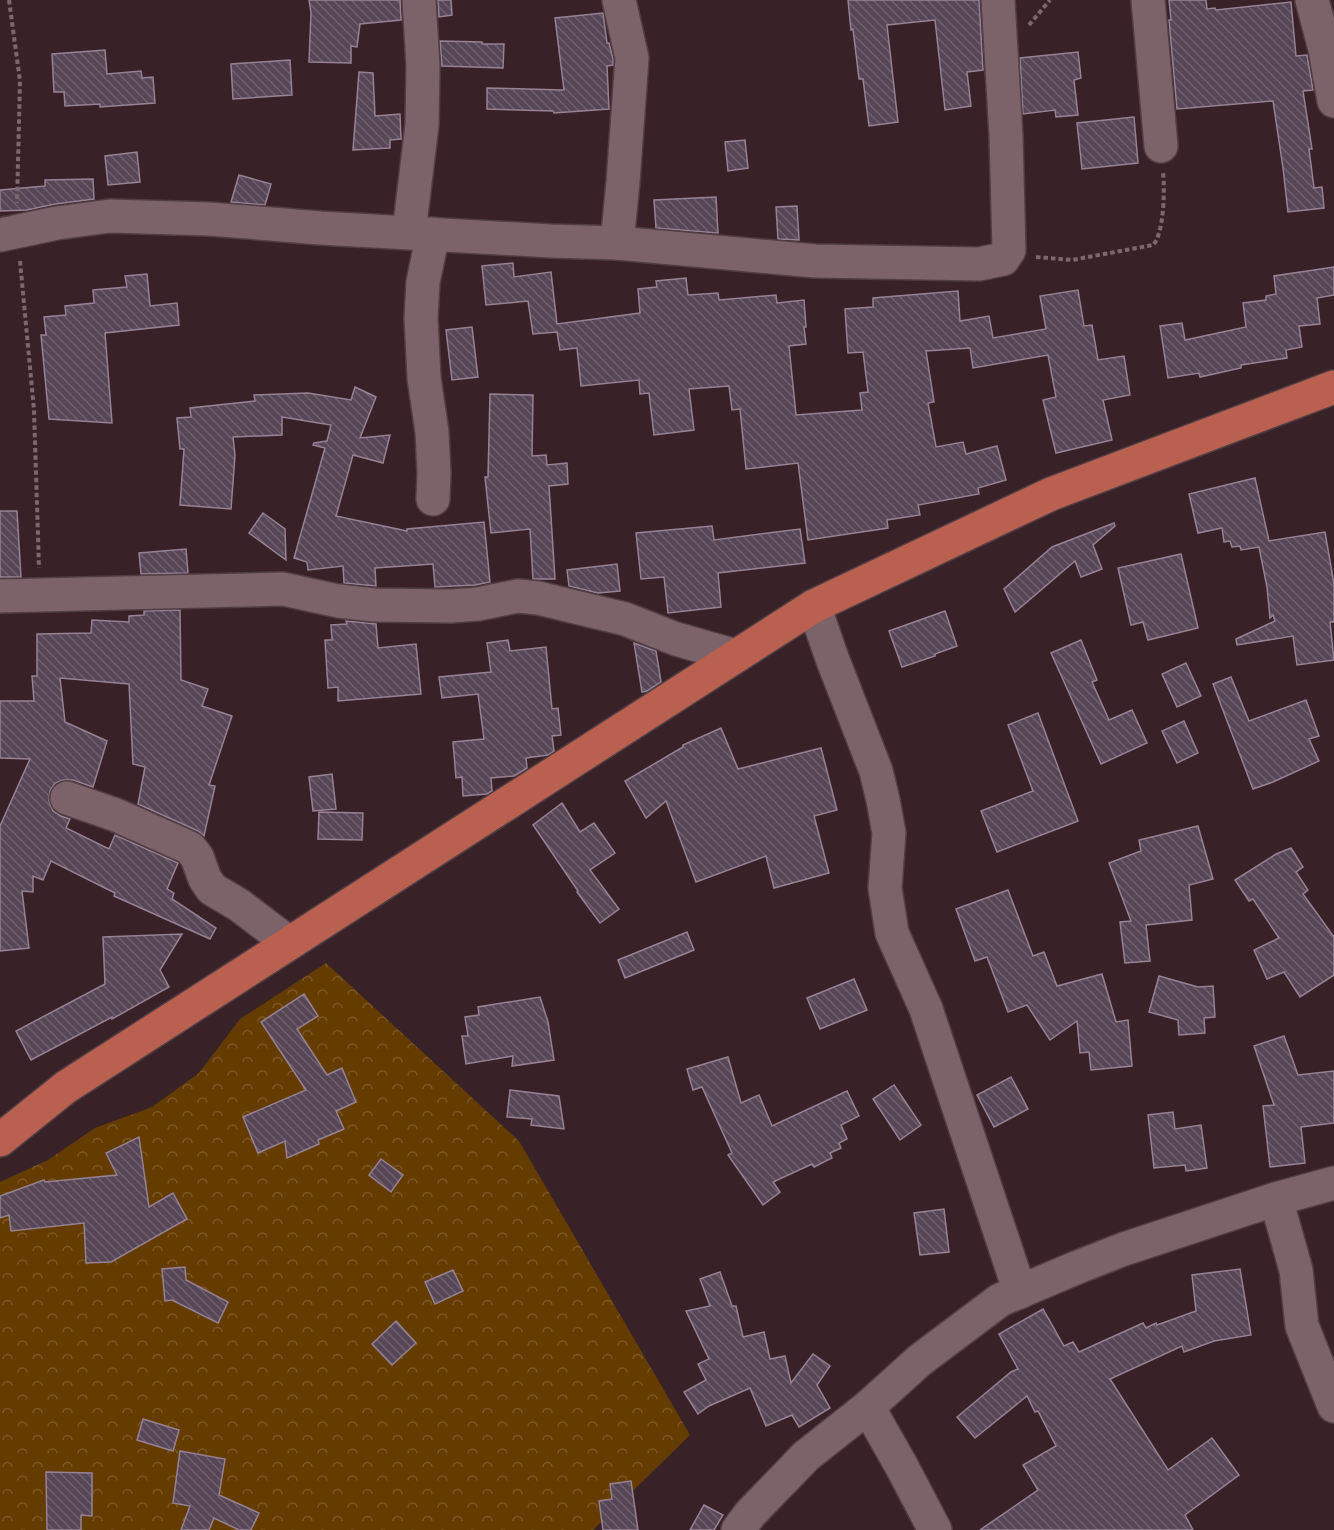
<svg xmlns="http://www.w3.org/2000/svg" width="1334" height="1530" font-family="'Source Sans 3',sans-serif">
<defs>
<pattern id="forest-crowns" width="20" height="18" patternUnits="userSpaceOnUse" patternTransform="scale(1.5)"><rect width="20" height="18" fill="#653c00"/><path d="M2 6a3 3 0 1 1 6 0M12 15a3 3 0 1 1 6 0" fill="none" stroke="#7b5825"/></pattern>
<pattern id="building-back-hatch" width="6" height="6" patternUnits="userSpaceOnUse" patternTransform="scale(1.5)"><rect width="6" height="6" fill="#574656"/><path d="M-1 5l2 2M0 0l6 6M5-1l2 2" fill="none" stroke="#6f606e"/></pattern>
</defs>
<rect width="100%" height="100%" fill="#382228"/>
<polygon fill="url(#forest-crowns)" points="326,963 519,1141 690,1435 593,1530 0,1530 0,1182 48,1160 95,1128 152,1107 199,1073 240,1019"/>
<g fill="url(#building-back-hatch)" stroke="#968294" stroke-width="1.5">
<polygon points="309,0 400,0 401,20 360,24 357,47 351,46 351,63 309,62 311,13"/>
<polygon points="438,0 451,0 452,15 439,17"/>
<polygon points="848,0 979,0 983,70 967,72 971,106 945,110 935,20 887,25 898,122 869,126 863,79 859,79 853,29 851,30"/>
<polygon points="1169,0 1206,0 1207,9 1215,8 1216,10 1291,2 1296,56 1307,55 1312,84 1313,90 1303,91 1312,149 1309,149 1314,188 1322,187 1324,208 1288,212 1283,168 1273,101 1177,109 1169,20 1171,20"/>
<polygon points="603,13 607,43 609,43 613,59 613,65 607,66 609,109 554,113 553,111 487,109 487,88 564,90 555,18"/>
<polygon points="440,41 482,42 482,44 504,44 503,68 442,66"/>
<polygon points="105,50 107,74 141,71 142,78 153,77 155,103 100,107 100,104 65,106 64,92 54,92 52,54"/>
<polygon points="1078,52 1081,78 1074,80 1078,115 1056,117 1055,110 1023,114 1020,58"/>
<polygon points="290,60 292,95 233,99 231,64"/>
<polygon points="359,72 373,73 375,116 400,114 401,139 390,140 390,148 353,150"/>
<polygon points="1134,117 1138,163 1082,169 1077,123"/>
<polygon points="745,140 748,168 728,171 725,142"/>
<polygon points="137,152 140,182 108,185 105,156"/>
<polygon points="239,175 271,184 265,205 231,202"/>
<polygon points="93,179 94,199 55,204 27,210 0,211 0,190 45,186 45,180"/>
<polygon points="716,197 718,233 656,228 654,200"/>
<polygon points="797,206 799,240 778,239 776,207"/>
<polygon points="513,263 514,277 551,272 557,324 640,313 638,289 657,287 656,281 686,278 688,295 718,293 719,300 776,295 777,303 804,300 806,327 804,327 806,344 789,346 796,415 862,410 860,393 868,392 863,352 848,353 845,309 873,307 873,298 958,291 960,321 989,316 993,338 1046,329 1040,296 1078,290 1084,326 1092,325 1098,360 1124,356 1130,395 1103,400 1112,440 1056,453 1043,400 1056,397 1048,355 973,368 970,348 926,351 934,402 928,403 936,447 963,442 966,454 997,446 1006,480 978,488 979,494 918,505 920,515 887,520 888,528 808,540 798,463 746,469 740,409 732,410 729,386 689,389 694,430 654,435 649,393 640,394 639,380 581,386 577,348 560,350 557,332 533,334 528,301 486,305 482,266"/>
<polygon points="1334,267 1334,295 1317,298 1320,324 1299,326 1302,347 1286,350 1287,358 1241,365 1241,368 1200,377 1199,373 1168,378 1160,326 1182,323 1185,340 1246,327 1243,303 1266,300 1266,296 1276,294 1274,276"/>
<polygon points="147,274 150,306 177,303 179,325 105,333 112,423 49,419 41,335 46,335 44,317 66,315 65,306 94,303 93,290 127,287 125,276"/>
<polygon points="472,327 478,377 452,380 446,330"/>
<polygon points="355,387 376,397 360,438 390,435 383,463 353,455 336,516 407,531 407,529 484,522 490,582 475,585 435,587 433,564 375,568 376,586 344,583 343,566 308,570 307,562 294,558 325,448 313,445 314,443 327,441 331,425 282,417 282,435 233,437 235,455 231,509 180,505 184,449 180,449 177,418 191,417 190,408 255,401 254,395 308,393 351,400"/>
<polygon points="490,394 533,395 532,456 546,455 547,465 567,463 568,484 549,486 555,579 533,579 530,529 491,533 485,477 488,477"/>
<polygon points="1255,478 1269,541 1325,532 1334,584 1334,622 1330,622 1334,660 1297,665 1293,636 1237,645 1236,639 1275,621 1273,615 1270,618 1267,587 1259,547 1241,550 1240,546 1232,547 1230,541 1224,542 1222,528 1198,533 1189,494"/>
<polygon points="0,511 17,511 21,577 0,577"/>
<polygon points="263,513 285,529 286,560 249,533"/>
<polygon points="1114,523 1115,526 1093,545 1102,569 1081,577 1075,561 1015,612 1004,589 1052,547"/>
<polygon points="712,526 714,540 800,529 805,563 718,573 721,607 668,613 664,577 641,579 636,533"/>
<polygon points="186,549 188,573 141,574 139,553"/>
<polygon points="1181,554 1198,628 1148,640 1143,622 1131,625 1118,568"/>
<polygon points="617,564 620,591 598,593 569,586 567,570"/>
<polygon points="180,610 181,680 208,689 202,706 232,716 209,785 215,786 204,836 198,831 138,804 145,767 133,764 129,684 60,678 65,722 107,741 93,787 73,780 63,780 55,783 50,791 49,801 53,811 61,816 70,819 66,828 109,849 115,835 178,863 167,889 174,893 172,899 216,928 210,939 114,896 115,893 51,861 43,880 33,876 33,892 22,891 29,948 0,951 0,826 30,759 0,758 0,701 34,701 32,676 37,676 37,634 91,633 92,620 129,622 129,616 144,615 144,611"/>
<polygon points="945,611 957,646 935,654 935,656 902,667 889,631"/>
<polygon points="346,621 376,624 378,648 416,644 421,694 338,701 338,687 328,688 325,640 332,640 331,625 347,624"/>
<polygon points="508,640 510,651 546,647 552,709 558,708 561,735 552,736 554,751 548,755 526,758 527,768 514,776 491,778 492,791 487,794 463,796 462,777 456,778 453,742 484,739 478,694 442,698 439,677 491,672 487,643"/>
<polygon points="1081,640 1097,680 1092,682 1109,720 1132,710 1147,743 1101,764 1051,653"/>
<polygon points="634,643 656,651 661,682 647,691 642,692"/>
<polygon points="1186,663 1201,696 1177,707 1162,674"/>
<polygon points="1231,677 1249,721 1306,700 1319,736 1309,739 1319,761 1273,782 1253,789 1213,684"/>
<polygon points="1038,713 1078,821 997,852 981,811 1033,791 1008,725"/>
<polygon points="1184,721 1198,753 1177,763 1162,731"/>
<polygon points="721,728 738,769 821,748 837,810 814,816 829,873 774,888 766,856 696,882 666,801 646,818 625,781 683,747 683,745"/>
<polygon points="332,774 336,809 313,811 309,777"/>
<polygon points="562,803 580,832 594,823 615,853 590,870 619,909 600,923 577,892 578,891 533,825"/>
<polygon points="319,812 363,813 362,840 318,839"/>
<polygon points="1198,826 1213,879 1189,885 1192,920 1146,925 1150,961 1125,963 1120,922 1131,921 1109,863 1141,851 1139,840"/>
<polygon points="1291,848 1303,867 1296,872 1308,890 1303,894 1334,937 1334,975 1300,997 1284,972 1267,979 1254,950 1279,938 1253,899 1249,901 1235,880 1276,854"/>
<polygon points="1008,890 1033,956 1044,952 1057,986 1102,974 1116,1022 1128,1020 1132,1066 1091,1070 1089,1052 1080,1053 1077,1021 1050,1040 1027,1005 1008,1012 987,957 975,961 956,909"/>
<polygon points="687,932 694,950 625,978 618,960"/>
<polygon points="182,934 160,970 169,987 112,1019 112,1017 31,1060 16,1031 105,984 103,937"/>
<polygon points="1159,976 1198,987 1213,986 1215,1017 1204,1018 1205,1033 1179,1035 1178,1020 1149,1012"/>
<polygon points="854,979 867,1010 820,1029 807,998"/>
<polygon points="304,994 318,1016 297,1029 327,1075 342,1068 356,1102 336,1111 344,1129 318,1140 319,1144 287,1158 285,1141 258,1153 243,1117 306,1090 261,1022"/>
<polygon points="540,997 548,1022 554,1060 512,1066 513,1056 466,1064 462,1036 468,1036 465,1017 479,1015 478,1007"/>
<polygon points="1284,1036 1298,1075 1334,1071 1334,1123 1301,1127 1305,1163 1270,1167 1263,1106 1274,1105 1254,1046"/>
<polygon points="728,1057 741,1103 759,1095 772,1126 847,1091 859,1116 841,1125 847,1139 839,1143 841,1148 830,1153 832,1158 814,1167 812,1164 773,1182 780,1192 763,1205 728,1155 732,1153 702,1087 693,1090 687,1069"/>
<polygon points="1011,1077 1028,1109 994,1127 977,1095"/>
<polygon points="894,1085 921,1125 900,1140 873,1099"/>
<polygon points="510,1090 559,1096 564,1129 531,1125 532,1119 507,1117"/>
<polygon points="1173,1112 1175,1129 1201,1125 1207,1168 1186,1171 1185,1165 1154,1168 1148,1115"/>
<polygon points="139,1137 149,1207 173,1193 187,1219 111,1262 86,1263 84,1223 11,1231 9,1215 0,1218 0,1196 44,1180 45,1182 117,1175 106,1153"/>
<polygon points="381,1159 403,1175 391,1192 369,1175"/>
<polygon points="944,1209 949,1252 920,1255 914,1213"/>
<polygon points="185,1267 186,1280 228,1302 218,1323 172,1300 165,1301 162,1269"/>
<polygon points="1240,1269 1251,1335 1214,1341 1184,1352 1182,1346 1110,1379 1168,1470 1212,1438 1239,1475 1185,1515 1193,1530 980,1530 1038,1490 1023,1465 1056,1446 1038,1411 1035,1412 1027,1396 975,1438 957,1417 1011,1372 1018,1369 999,1334 1043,1309 1064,1346 1073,1342 1079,1352 1143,1323 1146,1328 1156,1323 1157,1325 1196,1311 1192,1275"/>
<polygon points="453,1270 463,1291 435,1304 425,1282"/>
<polygon points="720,1272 732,1306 736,1306 743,1337 764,1332 770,1359 785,1356 791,1383 813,1354 830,1366 817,1385 830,1408 799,1427 792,1415 766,1426 750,1388 709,1406 698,1414 684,1392 706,1380 698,1364 709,1359 686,1311 710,1306 700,1279"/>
<polygon points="396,1321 416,1343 392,1365 372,1344"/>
<polygon points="143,1419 179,1430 173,1451 137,1440"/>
<polygon points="180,1451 225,1459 219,1495 259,1513 251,1530 239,1530 214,1518 209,1530 181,1530 190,1506 173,1503"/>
<polygon points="46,1472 92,1473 92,1516 81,1515 81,1530 47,1530"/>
<polygon points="631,1481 638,1530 603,1530 599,1501 612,1499 610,1484"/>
<polygon points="704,1505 723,1515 714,1530 690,1530"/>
</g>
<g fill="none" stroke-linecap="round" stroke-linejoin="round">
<g stroke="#503e43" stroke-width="36">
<g id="minor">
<polyline points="1148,0 1161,146"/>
<polyline points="1312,0 1325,49 1334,101"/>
<polyline points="409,232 422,125 423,66 419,0"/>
<polyline points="433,234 423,282 421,318 424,378 432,432 434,474 433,499"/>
<polyline points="0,235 57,223 110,216 209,219 320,228 551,241 617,243 815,261 979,264 1003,259 1009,250 1006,136 998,0"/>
<polyline points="617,243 623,182 632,58 619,0"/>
<polyline points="0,596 283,589 338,601 374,605 451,606 478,604 518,596 538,598 625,619 676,639 736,656"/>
<polyline points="814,606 832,658 876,771 883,800 889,833 885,888 892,933 926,1009 1020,1292"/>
<polyline points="67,798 116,815 190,848 197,857 205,879 212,889 239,905 289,943"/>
<polyline points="1276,1199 1296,1270 1302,1326 1334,1406"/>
<polyline points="868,1407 902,1467 935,1530"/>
<polyline points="738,1530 750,1514 806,1456 868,1407 920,1360 1000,1300 1078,1267 1124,1249 1276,1199 1334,1183"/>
</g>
</g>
<g stroke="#503e43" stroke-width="36">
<polyline id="major" points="0,1140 66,1087 814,606 1051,494 1334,387"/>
</g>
<g stroke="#7c696e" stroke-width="4" stroke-dasharray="4.5 3" stroke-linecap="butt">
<polyline points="9,0 20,81 17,203"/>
<polyline points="1029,25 1050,0"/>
<path d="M1036 257 1072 260 1153 245C1164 234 1165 189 1163 173"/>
<polyline points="20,261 34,410 39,568"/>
</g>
<use href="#minor" stroke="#7c6269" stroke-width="33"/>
<use href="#major" stroke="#b96050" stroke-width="33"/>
</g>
</svg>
